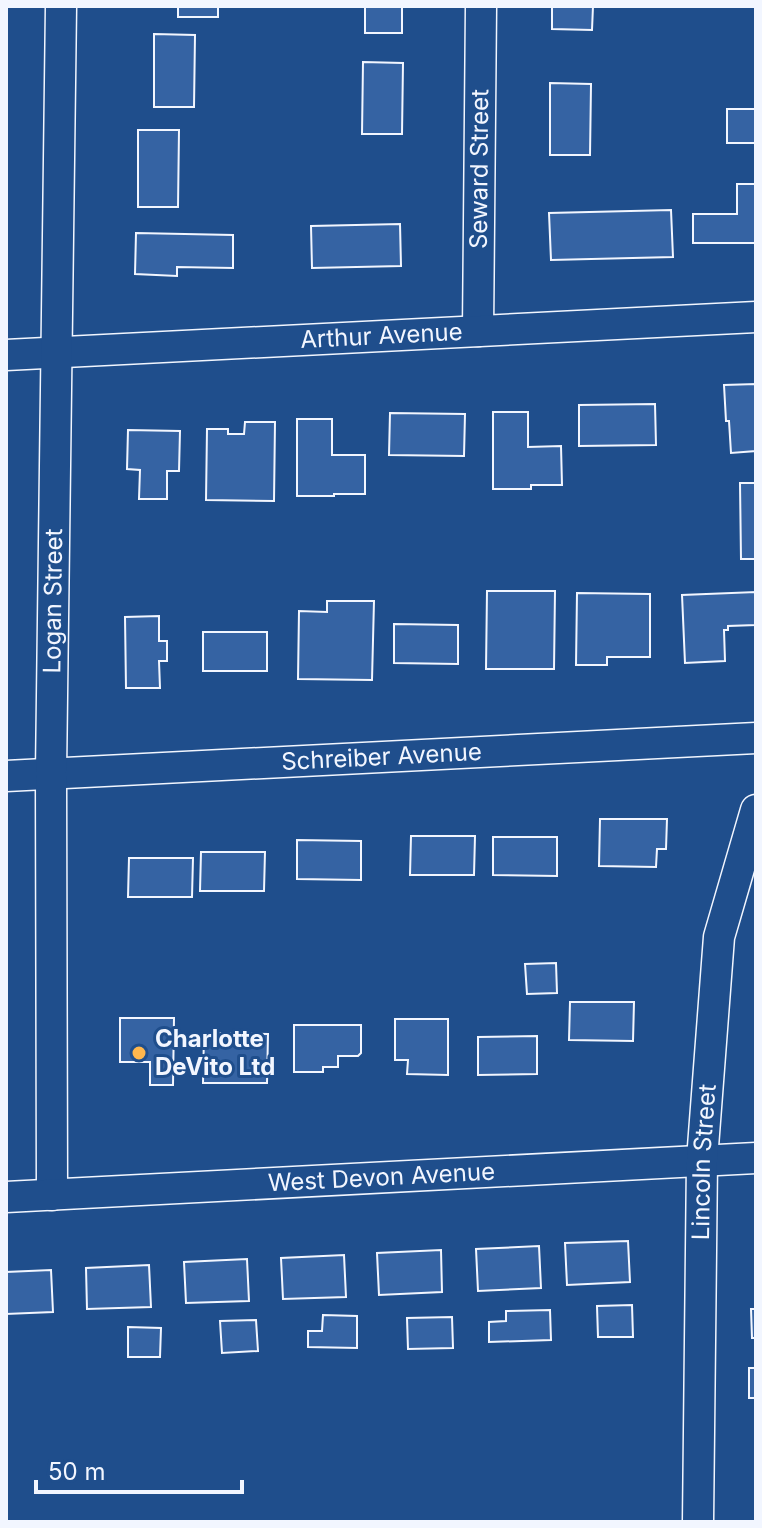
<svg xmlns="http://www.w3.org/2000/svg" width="762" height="1528" font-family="Inter,sans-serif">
<rect width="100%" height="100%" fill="#1f4e8c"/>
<g fill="#3563a3" stroke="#f2f6ff" stroke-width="2">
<rect x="178" y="6" width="40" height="11"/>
<rect x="365" y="6" width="37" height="27"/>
<polygon points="552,6 593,6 592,30 552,29"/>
<polygon points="154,34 195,35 194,107 154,107"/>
<polygon points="363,62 403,63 402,134 362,134"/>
<polygon points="550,83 591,84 590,155 550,155"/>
<rect x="727" y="109" width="29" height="34"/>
<polygon points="138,130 179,130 178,207 138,207"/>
<polygon points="737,184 756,184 756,243 693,243 693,214 737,214"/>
<polygon points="671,210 673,257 551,260 549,213"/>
<polygon points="400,224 401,266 312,268 311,226"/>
<polygon points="136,233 233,235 233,268 177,267 177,276 135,274"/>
<polygon points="756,384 756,451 731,453 729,421 726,421 724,385"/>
<polygon points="655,404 656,445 579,446 579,405"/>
<polygon points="493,412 528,412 528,447 561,446 562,485 531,485 531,489 493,489"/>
<polygon points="390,413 465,414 464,456 389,455"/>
<polygon points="297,419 332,419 332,455 365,455 365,494 334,494 334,496 297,496"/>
<polygon points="245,422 275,422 274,501 206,500 207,429 228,429 228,434 244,434"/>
<polygon points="128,430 180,431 179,471 167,471 167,499 139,499 140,470 127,469"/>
<polygon points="740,483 756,483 756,559 741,559"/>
<polygon points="487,591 555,591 554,669 486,669"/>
<polygon points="756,592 756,625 728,626 728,630 724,630 725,661 685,663 682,595"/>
<polygon points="577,593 650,594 650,657 607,657 607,665 576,665"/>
<polygon points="327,601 374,601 372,680 298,679 299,611 327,612"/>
<polygon points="159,616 159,641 167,641 167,661 159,661 160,688 126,688 125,617"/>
<polygon points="394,624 458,625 458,664 394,663"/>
<rect x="203" y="632" width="64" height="39"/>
<polygon points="600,819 667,819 666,849 657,849 656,867 599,866"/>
<polygon points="411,836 475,836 474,875 410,875"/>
<polygon points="493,837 557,837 557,876 493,875"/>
<polygon points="297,840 361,841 361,880 297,879"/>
<polygon points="201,852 265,852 264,891 200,891"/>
<polygon points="129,858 193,858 192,897 128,897"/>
<polygon points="556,963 557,993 527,994 525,964"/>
<polygon points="570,1002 634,1002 633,1041 569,1040"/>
<polygon points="120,1018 174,1018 173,1085 150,1085 150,1062 120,1062"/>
<polygon points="395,1019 448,1019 448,1075 407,1074 408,1060 395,1060"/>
<polygon points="294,1025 361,1025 361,1053 358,1056 338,1056 338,1067 323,1067 323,1072 294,1072"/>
<polygon points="204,1033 268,1034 267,1083 203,1083"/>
<polygon points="537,1036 537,1074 478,1075 478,1037"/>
<polygon points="628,1241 630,1282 567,1285 565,1243"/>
<polygon points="539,1246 541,1288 478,1291 476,1249"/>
<polygon points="441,1250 442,1292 379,1295 377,1253"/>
<polygon points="344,1255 346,1297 283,1299 281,1258"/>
<polygon points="247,1259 249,1301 186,1303 184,1262"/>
<polygon points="149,1265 151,1307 87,1309 86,1268"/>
<polygon points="51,1270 53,1312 6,1314 6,1272"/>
<polygon points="632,1305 633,1337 598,1337 597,1306"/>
<polygon points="751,1309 756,1309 756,1338 752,1338"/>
<polygon points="550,1310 551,1340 489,1342 489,1322 506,1321 506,1311"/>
<polygon points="323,1315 357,1316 357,1348 308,1347 308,1331 322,1331"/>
<polygon points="452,1317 453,1348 408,1349 407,1318"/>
<polygon points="256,1320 258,1351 222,1353 220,1321"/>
<polygon points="128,1327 161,1328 160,1357 128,1357"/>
<rect x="749" y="1368" width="7" height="30"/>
</g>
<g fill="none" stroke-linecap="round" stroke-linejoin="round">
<g stroke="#f2f6ff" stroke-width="33">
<g id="minor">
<path id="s1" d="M478 331 481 6"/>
<path id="s2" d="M6 355 756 317"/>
<path id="s3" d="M6 776 756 738"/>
<path id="s4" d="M52 1195 51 773 61 6"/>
<path id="s5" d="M6 1197 756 1158"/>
<path id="s6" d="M698 1522 702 1160 719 937 756 810"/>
</g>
</g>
<use href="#minor" stroke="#1f4e8c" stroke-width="30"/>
</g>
<circle fill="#ffb74d" stroke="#1f4e8c" stroke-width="3" cx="139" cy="1053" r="8"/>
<g text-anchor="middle" stroke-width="6" stroke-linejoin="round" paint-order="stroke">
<g font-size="24" fill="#f2f6ff" stroke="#1f4e8c">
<text dy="8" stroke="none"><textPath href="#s1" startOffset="162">Seward Street</textPath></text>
<text dy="8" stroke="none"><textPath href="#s2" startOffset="376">Arthur Avenue</textPath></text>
<text dy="8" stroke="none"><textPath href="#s4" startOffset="594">Logan Street</textPath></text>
<text dy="8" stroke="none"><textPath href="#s3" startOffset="376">Schreiber Avenue</textPath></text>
<text dy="8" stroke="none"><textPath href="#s6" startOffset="360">Lincoln Street</textPath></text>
<text dy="8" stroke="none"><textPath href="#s5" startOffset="376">West Devon Avenue</textPath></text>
</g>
<g font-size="24" font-weight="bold" fill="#f2f6ff" stroke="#1f4e8c" text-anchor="start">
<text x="155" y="1047">Charlotte<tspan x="155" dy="28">DeVito Ltd</tspan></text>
</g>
</g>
<rect width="762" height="1528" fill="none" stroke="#f2f6ff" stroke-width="16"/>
<path d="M36 1480v12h206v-12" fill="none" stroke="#f2f6ff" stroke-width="4"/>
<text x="48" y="1480" font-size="24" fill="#f2f6ff" stroke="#1f4e8c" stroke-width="6" paint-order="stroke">50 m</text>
</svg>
